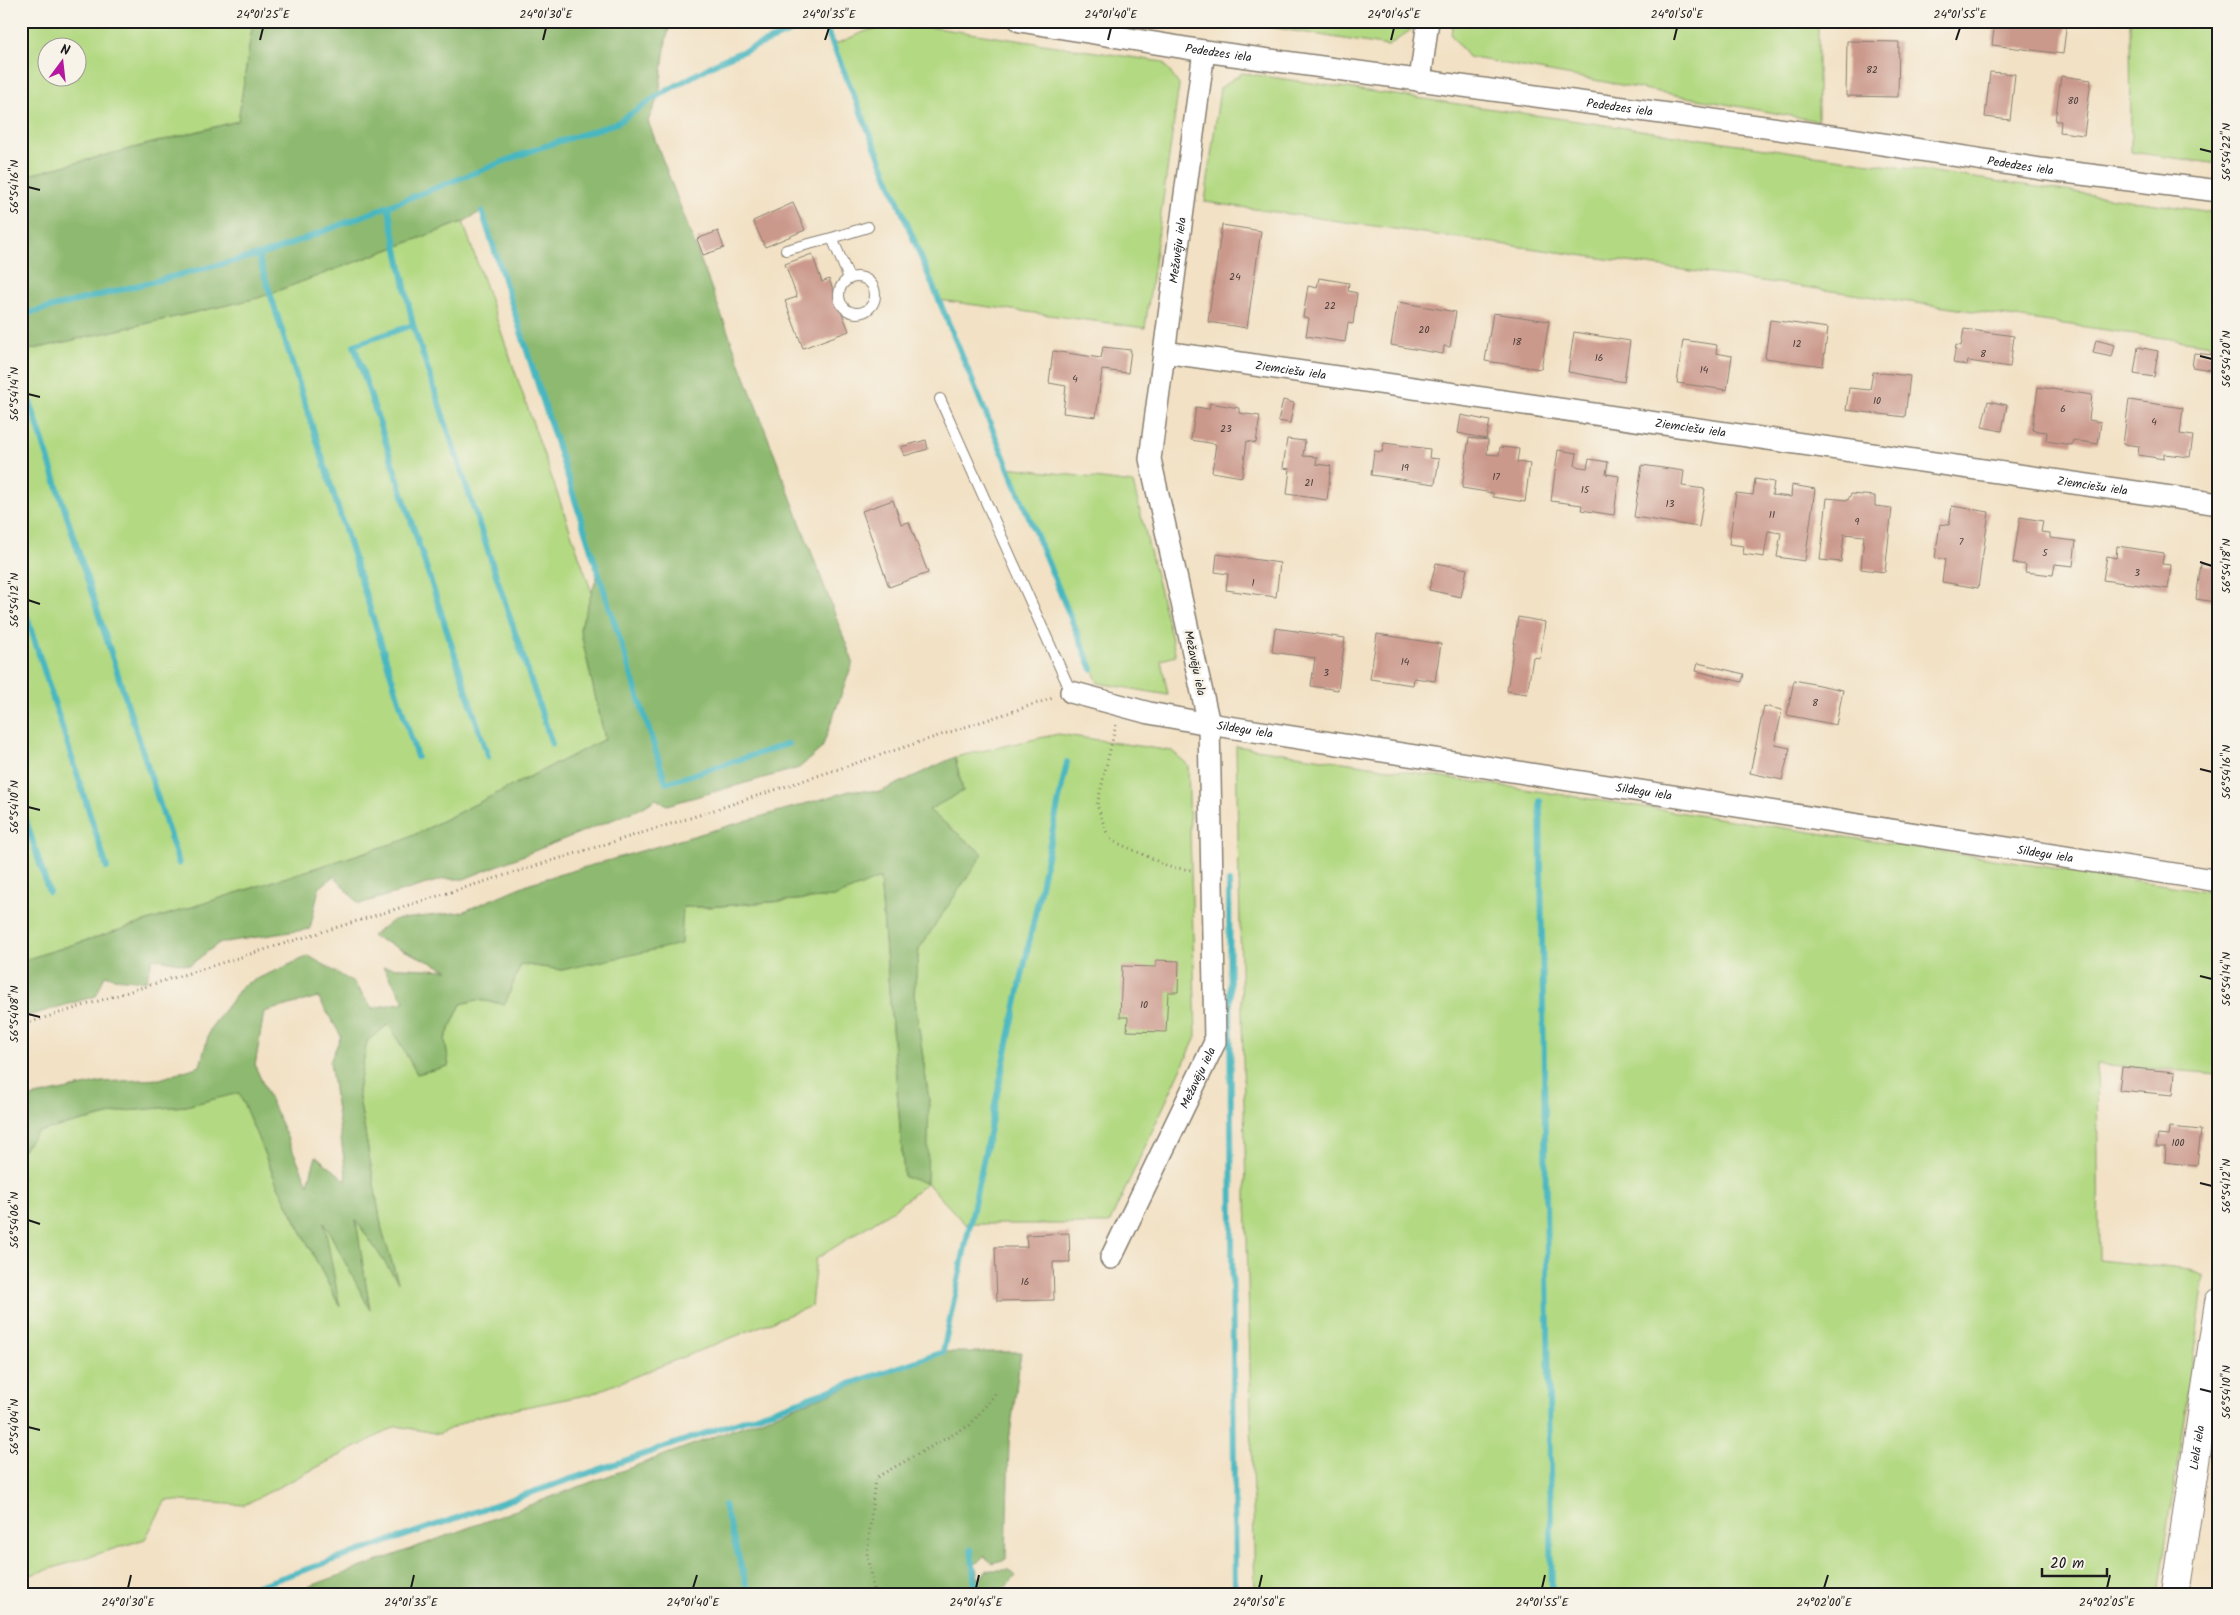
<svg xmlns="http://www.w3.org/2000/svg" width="2240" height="1615" font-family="Kalam,sans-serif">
<rect width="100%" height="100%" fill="#f7f3e8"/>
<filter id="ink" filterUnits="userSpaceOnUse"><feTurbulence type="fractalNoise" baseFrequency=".02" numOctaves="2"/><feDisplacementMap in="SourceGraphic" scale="10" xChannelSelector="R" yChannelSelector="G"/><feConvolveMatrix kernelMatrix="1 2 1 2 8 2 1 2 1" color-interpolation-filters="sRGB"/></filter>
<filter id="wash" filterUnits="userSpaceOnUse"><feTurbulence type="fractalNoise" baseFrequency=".0096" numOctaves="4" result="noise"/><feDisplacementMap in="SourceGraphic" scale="20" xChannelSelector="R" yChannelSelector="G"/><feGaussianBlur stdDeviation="1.12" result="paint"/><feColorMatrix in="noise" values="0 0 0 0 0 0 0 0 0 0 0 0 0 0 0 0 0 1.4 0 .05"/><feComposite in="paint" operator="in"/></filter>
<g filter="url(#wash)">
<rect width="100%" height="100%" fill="#f2e1c4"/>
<g fill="#b3d982" stroke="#687a4f" fill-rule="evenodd">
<path d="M21 21H253L238 121 21 177ZM48 48H78V78H48Z"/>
<polygon points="1232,21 1413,21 1412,29 1388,46"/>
<polygon points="1453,21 1818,21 1818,121 1468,57 1451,35"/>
<polygon points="2130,21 2219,21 2219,164 2131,152"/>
<polygon points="903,23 1163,62 1179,85 1145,328 939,300 833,45 869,30"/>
<polygon points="1242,73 2219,213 2219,346 1205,202 1220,88"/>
<polygon points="463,222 592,593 580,629 605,739 404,840 21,961 21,352 258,298"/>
<polygon points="1008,467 1133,483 1176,656 1161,660 1168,695 1098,683"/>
<polygon points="1058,734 1172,751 1188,765 1196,1037 1109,1224 965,1224 927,1183 893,1210 816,1259 811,1306 591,1394 475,1417 439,1434 397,1426 244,1505 166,1500 145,1539 21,1578 21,1152 37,1132 125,1111 186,1106 239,1092 276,1182 339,1305 323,1220 370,1308 355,1219 397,1279 382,1230 358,1092 367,1041 389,1024 417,1074 448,1066 445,1039 461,1004 477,1000 505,1004 521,964 562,970 597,961 683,907 708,907 834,897 880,878 904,1177 929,1101 914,993 919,949 947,905 928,810 963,791 955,757"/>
<polygon points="1236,746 2219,893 2219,1074 2097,1064 2099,1260 2190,1270 2205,1276 2158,1594 1255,1594"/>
</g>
<g fill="#8eb970" stroke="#556a46" fill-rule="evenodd">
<polygon points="253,21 671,21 666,41 659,95 648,121 853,662 822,748 799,768 667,805 656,799 642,808 464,879 444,879 359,904 334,876 319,888 310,929 219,943 190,965 153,958 146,981 114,978 105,975 96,996 21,1018 21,961 404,840 605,739 580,629 598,573 482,211 463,222 258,298 21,352 21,177 238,121"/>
<path d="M955 757 963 791 929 810 983 854 919 949 914 993 929 1101 927 1183 904 1177 880 878 834 897 708 907H683L681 944 562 970 521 964 505 1004 477 1000 461 1004 445 1039 449 1066 417 1074 389 1024 367 1041 358 1092 382 1230 398 1282 356 1220 370 1310 324 1222 340 1307 276 1182 239 1093 186 1106 125 1111 37 1132 21 1152V1099L102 1082 160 1079 200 1066 210 1029 243 985 309 956 354 983 372 1008 405 1002 383 967 448 970 372 936 393 920 462 912 530 883 853 790 880 792ZM318 997 341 1036 330 1062 347 1181 316 1156 308 1184 255 1066 264 1012Z"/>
<polygon points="943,1352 1021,1352 1009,1442 1006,1559 992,1563 984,1556 975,1565 979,1580 987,1570 1010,1570 1016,1576 1001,1592 1004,1594 289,1594"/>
</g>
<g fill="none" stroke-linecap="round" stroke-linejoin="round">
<g stroke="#48b7c0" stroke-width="6">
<polyline points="823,21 1092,669"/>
<polyline points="388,206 413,325 552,744"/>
<polyline points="482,211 666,783 788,744"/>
<polyline points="258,255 417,757"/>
<polyline points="21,315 270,252 536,149 617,123 659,95 722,60 817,21"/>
<polyline points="413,325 354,345 488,757"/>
<polyline points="24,383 179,864"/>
<polyline points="21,598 107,868"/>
<polyline points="1540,801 1552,1594"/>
<polyline points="21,805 49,892"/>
<polyline points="1229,882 1235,1594"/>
<polyline points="724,1505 749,1594"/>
<polyline points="971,1549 976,1594"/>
<polyline points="234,1594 943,1352 1067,762"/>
</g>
</g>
<g id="blocks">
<g fill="#cb998c">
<polygon points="1995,21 2067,21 2063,54 1992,45"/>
<polygon points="1847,41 1899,42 1898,97 1846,96"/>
<polygon points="1990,72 2015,74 2010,120 1985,117"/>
<polygon points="2061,76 2091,80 2084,135 2060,132 2061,121 2055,121"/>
<polygon points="793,203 805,230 765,247 753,221"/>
<polygon points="1222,225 1261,231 1247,328 1208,322"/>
<polygon points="718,231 724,248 703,255 697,239"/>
<polygon points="812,254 822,282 829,279 849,331 803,348 785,301 797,297 785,264"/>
<polygon points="1319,278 1349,283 1348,291 1357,293 1353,324 1348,323 1345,342 1306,336 1309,318 1303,317 1308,286 1317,288"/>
<polygon points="1398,302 1456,312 1450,347 1444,346 1443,354 1391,345"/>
<polygon points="1493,313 1549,321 1541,369 1485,361"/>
<polygon points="1770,320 1828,328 1823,366 1765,358"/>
<polygon points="1964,329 2014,336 2010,367 1968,361 1967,365 1953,363 1956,345 1961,346"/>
<polygon points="1574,332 1630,341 1624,382 1568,372"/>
<polygon points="1683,340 1717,345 1716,353 1732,356 1727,390 1677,383"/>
<polygon points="2096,340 2115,345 2112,357 2093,353"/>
<polygon points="1103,347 1131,350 1128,373 1102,370 1096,417 1063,413 1066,386 1049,383 1053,351 1101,358"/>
<polygon points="2138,347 2158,351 2154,377 2134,374"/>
<polygon points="2194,353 2213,355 2211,370 2192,367"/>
<polygon points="1873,372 1910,376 1905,417 1846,410 1849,388 1870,390"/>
<polygon points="2038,387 2092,395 2089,420 2101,422 2098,444 2073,440 2072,445 2046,441 2047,432 2032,430"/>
<polygon points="1283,400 1294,403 1290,423 1278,421"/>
<polygon points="2129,400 2183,408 2180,434 2193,436 2190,457 2164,454 2164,459 2138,455 2139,446 2123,444"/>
<polygon points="1988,401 2007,405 2002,431 1982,427"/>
<polygon points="1210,403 1239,408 1239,413 1260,416 1256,443 1247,441 1242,477 1212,472 1216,444 1191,440 1196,407 1209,409"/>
<polygon points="1461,415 1490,421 1486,439 1458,433"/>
<polygon points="2218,423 2219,423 2219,445 2215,444"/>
<polygon points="1469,438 1488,440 1487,454 1499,455 1500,447 1519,449 1517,462 1530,464 1525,502 1493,497 1493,493 1462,488"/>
<polygon points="1287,439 1305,441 1303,456 1317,457 1316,464 1331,466 1327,500 1287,494 1290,469 1283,468"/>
<polygon points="926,440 928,449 904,456 901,447"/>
<polygon points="1384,443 1430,449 1429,458 1439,459 1435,484 1371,475 1374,451 1382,452"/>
<polygon points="1558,450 1577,453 1575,466 1587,468 1589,459 1608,462 1606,474 1619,476 1614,515 1581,510 1582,505 1551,501"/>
<polygon points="1642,465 1684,471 1682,486 1705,489 1699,527 1634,517"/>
<polygon points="1755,479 1774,482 1772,495 1791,497 1792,485 1815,489 1805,561 1777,557 1781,533 1768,531 1764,557 1743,554 1744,546 1729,544 1736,493 1753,495"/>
<polygon points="1851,494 1875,496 1875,506 1892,508 1885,572 1861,569 1864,536 1844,534 1841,562 1820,560 1827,498 1848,500"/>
<polygon points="893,500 901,524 909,522 928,573 889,587 862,511"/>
<polygon points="1952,506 1989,512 1978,588 1942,582 1945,559 1935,558 1940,524 1949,525"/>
<polygon points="2020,517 2043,521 2041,532 2050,533 2050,538 2076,541 2073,566 2055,564 2053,575 2025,572 2026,565 2013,563"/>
<polygon points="2117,546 2164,553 2162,564 2171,565 2168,589 2103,580 2107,556 2116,558"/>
<polygon points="2218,547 2219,582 2215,602 2196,599 2201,564 2215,566"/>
<polygon points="1217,554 1280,563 1276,597 1226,590 1228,574 1215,572"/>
<polygon points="1436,563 1467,569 1461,597 1429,590"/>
<polygon points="1518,617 1545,622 1540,658 1533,657 1527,694 1507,691"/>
<polygon points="1275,628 1345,638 1338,690 1311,686 1315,658 1272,652"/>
<polygon points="1377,634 1441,644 1435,681 1414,678 1413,685 1370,679"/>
<polygon points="1698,663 1744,674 1742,682 1696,671"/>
<polygon points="1794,680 1843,690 1836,725 1787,715"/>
<polygon points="1764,706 1782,710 1775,745 1790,748 1782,780 1750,773"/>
<polygon points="1156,960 1179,961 1178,992 1168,992 1166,1032 1127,1031 1128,1017 1120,1017 1122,966 1156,967"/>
<polygon points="2122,1067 2175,1072 2173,1095 2119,1090"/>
<polygon points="2169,1127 2201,1130 2197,1166 2165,1162 2166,1147 2156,1147 2158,1135 2168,1136"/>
<polygon points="1069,1233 1070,1262 1053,1262 1054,1300 997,1301 995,1247 1027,1247 1026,1235"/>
</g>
</g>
</g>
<g filter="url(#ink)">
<use href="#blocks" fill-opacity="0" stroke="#877e70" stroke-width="1"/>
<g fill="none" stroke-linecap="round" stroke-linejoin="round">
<g stroke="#877e70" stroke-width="12">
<g id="lane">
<polyline points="786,250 832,238"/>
<circle cx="857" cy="295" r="18"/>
<polyline points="849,278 832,238 868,227"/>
<polyline points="940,399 1071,692"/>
</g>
</g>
<g stroke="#877e70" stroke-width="24">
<g id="street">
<path id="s1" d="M1020 21 1204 51 1838 137 2041 169 2219 191"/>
<polyline points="1420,81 1428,21"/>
<path id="s2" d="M1164 352 2219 504"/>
<path id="s3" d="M1071 692 1149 713 1209 724 2219 881"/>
<path id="s4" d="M1111 1258 1215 1042 1209 724 1150 459 1204 51"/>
</g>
</g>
<g stroke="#877e70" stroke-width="30">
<g id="secondary">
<path id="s5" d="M2175 1594 2219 1302"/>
</g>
</g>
<g stroke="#877e70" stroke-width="3" stroke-dasharray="1 4" stroke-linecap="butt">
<polyline points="1116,725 1097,805 1109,839 1170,867 1191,870"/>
<polyline points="21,1025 690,818 1053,698"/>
<polyline points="874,1594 867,1556 875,1478 970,1425 996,1393"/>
</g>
<use href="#lane" stroke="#fff" stroke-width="10"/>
<use href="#street" stroke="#fff" stroke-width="21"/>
<use href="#secondary" stroke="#fff" stroke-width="28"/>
</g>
</g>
<path fill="none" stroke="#1c1c1c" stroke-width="2" d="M260 40 263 28M543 40 546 28M825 40 829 28M1108 40 1111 28M1391 40 1394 28M1674 40 1677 28M1956 40 1960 28M2200 149 2212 152M28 187 40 190M2200 356 2212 359M28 394 40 397M2200 562 2212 566M28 600 40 604M2200 769 2212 772M28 807 40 810M2200 976 2212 979M28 1014 40 1017M2200 1183 2212 1186M28 1220 40 1224M2200 1389 2212 1392M28 1427 40 1430M128 1588 131 1575M411 1588 414 1575M693 1588 697 1575M976 1588 979 1575M1259 1588 1262 1575M1542 1588 1545 1575M1824 1588 1828 1575M2107 1588 2110 1575"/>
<g text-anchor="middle" stroke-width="5" stroke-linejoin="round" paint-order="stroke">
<g font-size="10" fill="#483b38">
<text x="1872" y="73">82</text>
<text x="2073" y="104">80</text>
<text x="1235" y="280">24</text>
<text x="1330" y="309">22</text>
<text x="1424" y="333">20</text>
<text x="1517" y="345">18</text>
<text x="1797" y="347">12</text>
<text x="1983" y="357">8</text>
<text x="1599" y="361">16</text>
<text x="1704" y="373">14</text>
<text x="1075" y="382">4</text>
<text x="1877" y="404">10</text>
<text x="2063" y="412">6</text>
<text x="2154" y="425">4</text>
<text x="1226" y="432">23</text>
<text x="1405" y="471">19</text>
<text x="1496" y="480">17</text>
<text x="1309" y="486">21</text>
<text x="1585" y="493">15</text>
<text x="1670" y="507">13</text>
<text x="1772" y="518">11</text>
<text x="1857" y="525">9</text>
<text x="1961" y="545">7</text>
<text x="2045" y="556">5</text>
<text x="2137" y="576">3</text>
<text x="1253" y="586">1</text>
<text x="1405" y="665">14</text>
<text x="1326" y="676">3</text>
<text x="1815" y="706">8</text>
<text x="1144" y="1008">10</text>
<text x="2178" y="1146">100</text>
<text x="1025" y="1285">16</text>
</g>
<g font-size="12" fill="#1c1c1c" stroke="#f7f3e8">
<text dy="4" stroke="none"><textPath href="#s1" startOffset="201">Pededzes iela</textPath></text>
<text dy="4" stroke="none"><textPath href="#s1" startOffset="606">Pededzes iela</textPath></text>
<text dy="4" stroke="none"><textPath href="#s1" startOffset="1011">Pededzes iela</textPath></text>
<text dy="4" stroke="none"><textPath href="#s4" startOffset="1040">Mežavēju iela</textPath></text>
<text dy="4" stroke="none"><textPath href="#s2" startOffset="128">Ziemciešu iela</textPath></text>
<text dy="4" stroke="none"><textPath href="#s2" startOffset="532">Ziemciešu iela</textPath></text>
<text dy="4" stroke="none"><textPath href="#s2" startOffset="938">Ziemciešu iela</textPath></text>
<text transform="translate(1195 663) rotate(78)" y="4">Mežavēju iela</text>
<text dy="4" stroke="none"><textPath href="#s3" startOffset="178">Sildegu iela</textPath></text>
<text dy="4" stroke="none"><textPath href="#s3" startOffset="582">Sildegu iela</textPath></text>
<text dy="4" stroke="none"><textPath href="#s3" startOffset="988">Sildegu iela</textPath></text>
<text dy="4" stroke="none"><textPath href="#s4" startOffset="200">Mežavēju iela</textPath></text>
<text dy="4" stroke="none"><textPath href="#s5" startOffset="148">Lielā iela</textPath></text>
</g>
</g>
<rect width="2240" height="1615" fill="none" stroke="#f7f3e8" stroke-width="55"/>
<g transform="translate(62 62) rotate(15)"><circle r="24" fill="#f7f3e8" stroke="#9f9d96"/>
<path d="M0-4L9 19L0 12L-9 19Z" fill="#b5179e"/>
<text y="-8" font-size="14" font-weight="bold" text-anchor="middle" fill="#1c1c1c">N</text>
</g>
<path d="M2042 1568v8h65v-8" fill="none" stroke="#1c1c1c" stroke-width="2.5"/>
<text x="2050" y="1568" font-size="15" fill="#1c1c1c" stroke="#f7f3e8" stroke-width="4" paint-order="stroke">20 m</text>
<rect x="28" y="28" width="2184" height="1560" fill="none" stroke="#1c1c1c" stroke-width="2"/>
<g font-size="12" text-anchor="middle" fill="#1c1c1c">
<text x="263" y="18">24°01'25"E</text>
<text x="546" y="18">24°01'30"E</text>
<text x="829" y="18">24°01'35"E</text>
<text x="1111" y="18">24°01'40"E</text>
<text x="1394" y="18">24°01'45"E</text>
<text x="1677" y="18">24°01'50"E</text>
<text x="1960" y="18">24°01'55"E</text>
<text transform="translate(2226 152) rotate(-90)" y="4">56°54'22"N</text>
<text transform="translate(14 187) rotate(-90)" y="4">56°54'16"N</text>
<text transform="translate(2226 359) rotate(-90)" y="4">56°54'20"N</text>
<text transform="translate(14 394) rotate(-90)" y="4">56°54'14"N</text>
<text transform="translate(2226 566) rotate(-90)" y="4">56°54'18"N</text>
<text transform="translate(14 600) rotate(-90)" y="4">56°54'12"N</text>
<text transform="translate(2226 772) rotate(-90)" y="4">56°54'16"N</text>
<text transform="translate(14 807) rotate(-90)" y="4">56°54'10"N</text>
<text transform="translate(2226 979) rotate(-90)" y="4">56°54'14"N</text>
<text transform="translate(14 1014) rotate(-90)" y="4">56°54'08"N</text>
<text transform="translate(2226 1186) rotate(-90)" y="4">56°54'12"N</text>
<text transform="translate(14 1220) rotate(-90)" y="4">56°54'06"N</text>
<text transform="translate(2226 1392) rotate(-90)" y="4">56°54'10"N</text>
<text transform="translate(14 1427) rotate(-90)" y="4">56°54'04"N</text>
<text x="128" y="1606">24°01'30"E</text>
<text x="411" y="1606">24°01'35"E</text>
<text x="693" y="1606">24°01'40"E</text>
<text x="976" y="1606">24°01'45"E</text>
<text x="1259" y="1606">24°01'50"E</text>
<text x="1542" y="1606">24°01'55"E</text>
<text x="1824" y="1606">24°02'00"E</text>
<text x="2107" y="1606">24°02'05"E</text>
</g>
</svg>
